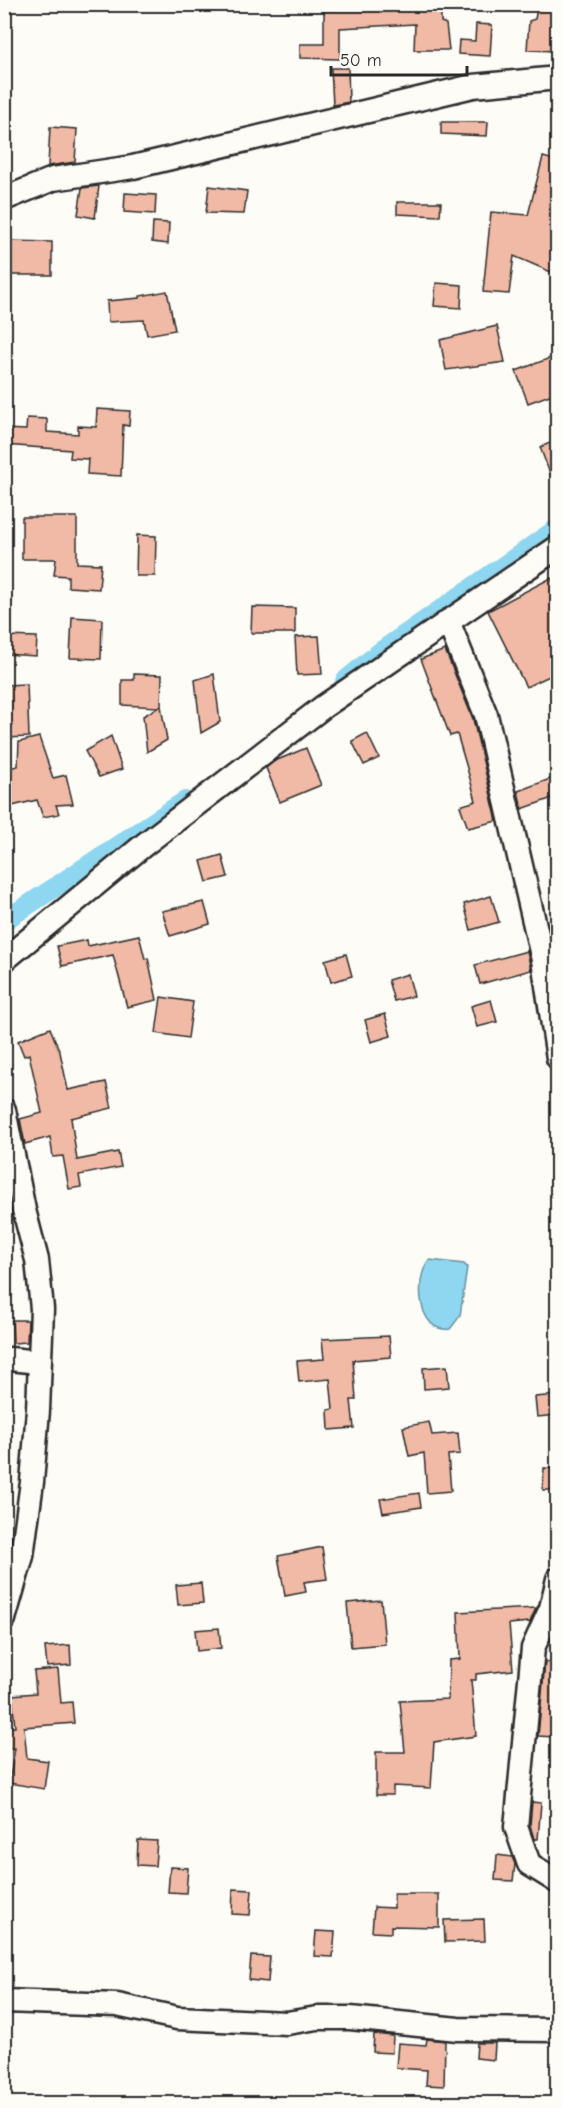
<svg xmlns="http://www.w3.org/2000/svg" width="562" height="2108" font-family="'Comic Neue',sans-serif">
<rect width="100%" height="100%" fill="#fdfcf7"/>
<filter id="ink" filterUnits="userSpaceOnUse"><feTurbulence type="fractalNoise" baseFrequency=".0167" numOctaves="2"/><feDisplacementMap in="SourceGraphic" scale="12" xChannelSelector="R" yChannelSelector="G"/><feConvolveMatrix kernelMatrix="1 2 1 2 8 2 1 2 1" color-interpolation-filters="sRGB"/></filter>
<g filter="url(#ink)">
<path fill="#8fd6f0" stroke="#6792a1" stroke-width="1.5" d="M430 1260 464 1264 467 1267 460 1316 450 1329C415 1334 415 1272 430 1260Z"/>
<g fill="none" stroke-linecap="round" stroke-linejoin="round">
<g stroke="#8fd6f0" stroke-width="20">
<polyline points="345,681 380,652 558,528"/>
<polyline points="4,921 185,801"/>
</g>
</g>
<g fill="#f1baa6" stroke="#2b2b2b" stroke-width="1.5">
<polygon points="421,7 441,10 441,22 446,24 449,50 414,50 415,24 340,28 340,59 300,58 300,44 324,44 324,10"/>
<polygon points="537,8 554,10 558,51 527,50 529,21 535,19"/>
<polygon points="476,24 492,25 490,56 458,54 459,40 475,41"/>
<polygon points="331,68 348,68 349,102 333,105"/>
<polygon points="441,122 488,122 487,136 441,134"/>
<polygon points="50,127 77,129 75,162 48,166"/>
<polygon points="543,157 558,161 558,275 514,256 509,294 483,292 491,212 528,215"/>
<polygon points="99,186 95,218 78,215 82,188"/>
<polygon points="209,186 247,191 244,214 206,213"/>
<polygon points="125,193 156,195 155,214 124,212"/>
<polygon points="397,202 441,202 440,216 397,214"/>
<polygon points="153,222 169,223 168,244 152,242"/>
<polygon points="8,241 52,242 52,275 8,275"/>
<polygon points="436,283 462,285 461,308 434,306"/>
<polygon points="167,291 175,330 147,335 144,320 108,322 107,301 140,298 140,296"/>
<polygon points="497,326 505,362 446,370 440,340"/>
<polygon points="558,355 558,392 528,403 516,371"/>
<polygon points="97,409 130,411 129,426 123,425 121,476 87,474 88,459 70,458 71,450 4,445 4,429 26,430 27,418 47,419 47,432 78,434 78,426 96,427"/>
<polygon points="558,440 558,490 556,490 540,447"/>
<polygon points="22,517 77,517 77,563 101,564 99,589 68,587 68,576 54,575 56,559 22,559"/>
<polygon points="137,535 156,536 155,576 136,576"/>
<polygon points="551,578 558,593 558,672 526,687 488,611"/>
<polygon points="252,607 295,608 295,633 251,633"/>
<polygon points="72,617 102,619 101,659 70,658"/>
<polygon points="4,636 37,637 36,656 4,654"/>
<polygon points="319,636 322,674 297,675 295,637"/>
<polygon points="445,650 473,719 497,821 468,828 460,806 476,801 467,768 457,734 450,736 421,659"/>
<polygon points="134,674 162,675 161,706 167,740 147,752 143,716 159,707 122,705 122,680 134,680"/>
<polygon points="214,674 220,722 201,733 195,680"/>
<polygon points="27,684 29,737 4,738 4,685"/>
<polygon points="367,733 379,758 364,765 352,741"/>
<polygon points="111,736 122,769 99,777 85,751"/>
<polygon points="39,737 53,778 66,775 73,804 56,805 59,814 43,817 37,800 4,808 4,769 18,766 19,742"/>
<polygon points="306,748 321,785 280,802 266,768 275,761"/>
<polygon points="558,776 558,796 522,809 518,791"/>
<polygon points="222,855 228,877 207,882 201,861"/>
<polygon points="491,896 499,922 471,930 464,904"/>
<polygon points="204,902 210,924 170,936 162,911"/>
<polygon points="139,935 145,959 148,958 157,1000 127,1007 113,955 62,966 57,946 87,940 88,946"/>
<polygon points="527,951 531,970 480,984 475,965"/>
<polygon points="346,954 352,976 331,982 325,960"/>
<polygon points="408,974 414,996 394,1001 388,980"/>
<polygon points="161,997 193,1002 188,1038 156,1033"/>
<polygon points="491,1000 497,1022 477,1027 471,1006"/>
<polygon points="385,1014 391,1036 371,1042 365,1020"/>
<polygon points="50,1028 60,1052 68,1090 106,1082 112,1108 71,1118 77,1160 118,1152 121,1167 79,1175 81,1187 69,1189 63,1156 53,1157 50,1137 25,1144 20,1119 42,1113 29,1054 24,1056 18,1041"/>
<polygon points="12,1320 28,1320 27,1342 13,1343"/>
<polygon points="389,1336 391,1357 353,1360 356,1400 351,1400 354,1428 329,1430 328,1410 333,1409 330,1379 299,1382 297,1361 324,1359 322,1339"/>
<polygon points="447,1366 449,1387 424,1389 423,1368"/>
<polygon points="558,1395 558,1415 537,1417 535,1397"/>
<polygon points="429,1422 432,1435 458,1433 460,1454 448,1455 451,1491 427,1493 424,1453 409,1456 403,1427"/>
<polygon points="544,1468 558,1469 558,1490 543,1490"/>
<polygon points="419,1493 421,1507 383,1513 380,1499"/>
<polygon points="322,1547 327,1579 304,1582 306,1592 285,1596 278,1556"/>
<polygon points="201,1583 203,1603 178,1605 176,1585"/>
<polygon points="381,1600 385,1644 351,1647 347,1603"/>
<polygon points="536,1608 530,1622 509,1624 513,1670 476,1674 476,1680 471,1680 476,1736 434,1742 431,1788 393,1786 393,1795 376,1795 376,1752 405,1752 400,1701 448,1699 449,1660 460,1659 458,1612"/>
<polygon points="219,1628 221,1648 197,1651 195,1630"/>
<polygon points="70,1645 71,1665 47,1667 45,1647"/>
<polygon points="545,1662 558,1663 555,1737 538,1736"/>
<polygon points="58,1669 61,1703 72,1702 74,1723 24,1727 27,1758 48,1761 44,1789 9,1783 15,1748 4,1749 4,1728 15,1727 12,1695 36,1693 34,1671"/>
<polygon points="532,1802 541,1803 538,1839 534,1839 530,1825"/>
<polygon points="138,1840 157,1841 155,1866 137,1865"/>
<polygon points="497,1855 512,1857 515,1864 513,1881 495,1880"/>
<polygon points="170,1867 188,1868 186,1893 168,1892"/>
<polygon points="233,1889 252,1890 250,1915 232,1914"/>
<polygon points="394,1894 439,1894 439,1927 391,1926 391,1933 372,1932 374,1907 394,1908"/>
<polygon points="484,1919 485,1941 445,1942 444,1920"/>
<polygon points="316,1931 335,1932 333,1957 314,1956"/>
<polygon points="251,1956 270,1957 268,1982 249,1980"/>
<polygon points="374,2034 393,2036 392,2053 373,2052"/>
<polygon points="427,2039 445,2041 444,2086 426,2085 427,2070 396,2068 398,2043 426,2045"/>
<polygon points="477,2043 495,2043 494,2060 476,2058"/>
</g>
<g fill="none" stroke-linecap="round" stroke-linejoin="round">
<g stroke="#2b2b2b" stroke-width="27">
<g id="minor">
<polyline points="4,199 53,179 133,167 473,86 558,78"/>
<polyline points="448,621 486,715 543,960 558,1058"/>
<polyline points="4,960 145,844 323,707 558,547"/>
<polyline points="4,1110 24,1210 37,1260 42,1309 38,1410 32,1482 22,1556 4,1619"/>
<polyline points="10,1359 39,1362"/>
<polyline points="558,1579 551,1608 533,1648 516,1827 529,1864 558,1882"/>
<polyline points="4,2001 117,2005 177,2018 287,2023 317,2018 350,2018 458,2029 558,2030"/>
</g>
</g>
<use href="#minor" stroke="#fdfcf7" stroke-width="22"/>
</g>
</g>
<rect width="562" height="2108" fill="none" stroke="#fdfcf7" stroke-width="24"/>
<rect x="12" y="12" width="538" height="2084" fill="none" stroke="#2b2b2b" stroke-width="2" filter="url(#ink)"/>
<path d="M331 66v9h136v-9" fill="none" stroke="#2b2b2b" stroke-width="3"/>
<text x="340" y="66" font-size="18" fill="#2b2b2b" stroke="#fdfcf7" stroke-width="4.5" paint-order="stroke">50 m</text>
</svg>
